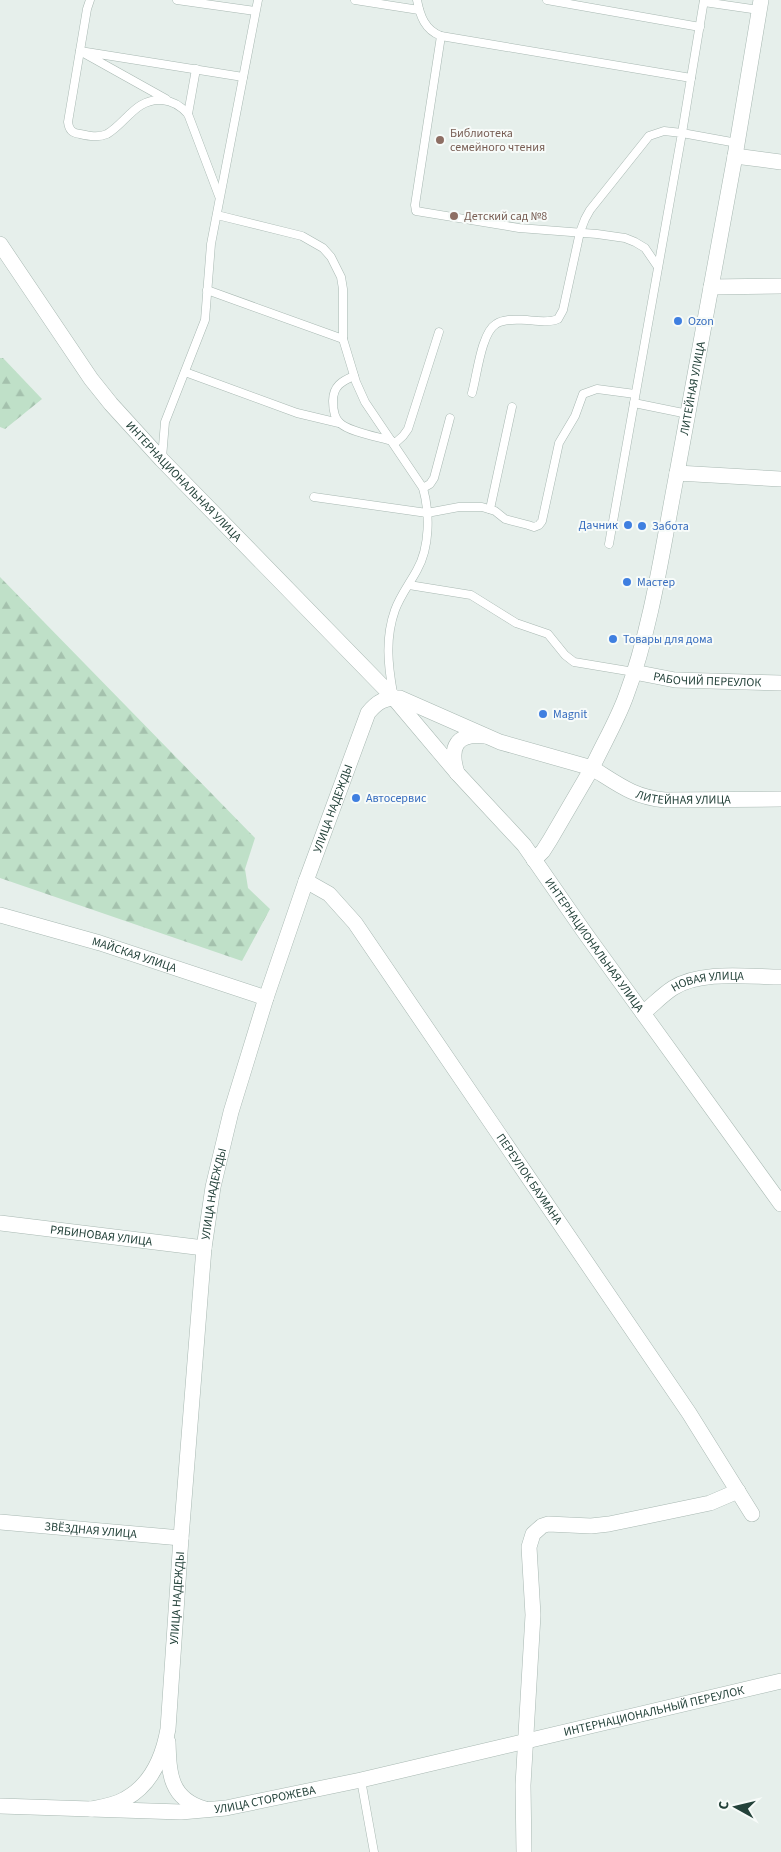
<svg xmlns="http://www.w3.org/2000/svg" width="781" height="1852" font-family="'Source Sans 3',sans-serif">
<defs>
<pattern id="forest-firs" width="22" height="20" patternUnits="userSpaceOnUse" patternTransform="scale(1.25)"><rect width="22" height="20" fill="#bfe0c8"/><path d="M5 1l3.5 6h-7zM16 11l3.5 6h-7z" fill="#a4c1ad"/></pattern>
</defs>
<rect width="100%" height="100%" fill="#e6efeb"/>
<g fill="url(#forest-firs)">
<polygon points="0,358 3,358 42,399 5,429 0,427"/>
<polygon points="0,577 255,838 245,869 248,888 270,909 242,961 0,878"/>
</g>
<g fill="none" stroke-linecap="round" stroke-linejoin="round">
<g stroke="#a8b8b2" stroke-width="9">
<g id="service">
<path d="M90 0 87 9 68 122C69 130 72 133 80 134 89 136 98 138 107 134 126 123 136 98 162 100 173 101 181 106 188 114L219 196"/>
<polyline points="177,0 255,11"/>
<polyline points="355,0 419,10"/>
<path d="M417 0C420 16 425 30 441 36L691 78 682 133 737 143"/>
<polyline points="547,0 700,27"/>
<polyline points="704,2 759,10"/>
<polyline points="441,36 415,205 416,211 519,228 597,234 625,238 635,242 645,248 658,267"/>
<polyline points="691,78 704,0"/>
<polyline points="166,99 80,51 243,77"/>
<polyline points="188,114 196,69"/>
<path d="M217 215 302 236 323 248 331 257 341 277 343 289V339L356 382 365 402 423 488C430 513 430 547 417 570 410 583 400 596 395 610 385 638 388 665 393 693"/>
<polyline points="207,290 343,339"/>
<polyline points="185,372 297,413 339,423"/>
<path d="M354 376C342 381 333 386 333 401 333 408 334 418 340 423 349 432 379 437 392 441"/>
<path d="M472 393C477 376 481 333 496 324 505 318 518 320 527 320 537 321 549 323 558 319L563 310 580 232 585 219 590 210 649 136 664 131 682 133 609 544"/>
<polyline points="634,403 688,414"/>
<polyline points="394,444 403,436 408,429 439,332"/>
<polyline points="162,458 165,422 205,320 211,244 258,0"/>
<polyline points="423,488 430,484 434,478 450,418"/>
<polyline points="314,497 427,513 459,507 482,507 495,511 505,519 528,525 534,527 539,525 542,521 559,443 575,416 583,394 597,389 635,394"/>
<polyline points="490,509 512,407"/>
<polyline points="409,585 471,595 516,623 548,634 565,655 574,662 634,672"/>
<polyline points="361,1780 374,1852"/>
</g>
</g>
<g stroke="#a8b8b2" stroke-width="16">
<g id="minor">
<polyline points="735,156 781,162"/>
<polyline points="711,287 781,286"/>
<path id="s1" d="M677 473 735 156 761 0"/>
<path id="s2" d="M634 672 675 680 781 683"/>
<path id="s3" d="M393 697 458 774 524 845 585 933 781 1204"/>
<path d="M457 773C449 747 456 733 485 736"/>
<path id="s4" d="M534 860 543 851 550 840 592 768C618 784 633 797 665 800L781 799"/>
<path id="s5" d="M306 881 329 894 355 923 689 1413 752 1514"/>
<path id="s6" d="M0 915 100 943 266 998"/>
<path id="s7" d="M643 1013C653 1005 662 995 673 988 701 970 749 977 781 977"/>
<path id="s8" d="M0 1223 204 1248"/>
<path id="s9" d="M0 1522 181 1538"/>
<polyline points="524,1852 523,1785 533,1615 529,1547 533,1534 542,1526 548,1524 591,1526 609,1524 710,1503 738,1491"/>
</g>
</g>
<g stroke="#a8b8b2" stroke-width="16">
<g id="tertiary">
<path id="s10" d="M0 244 91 379 111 404 162 460 393 697"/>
<path d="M168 1742C169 1774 170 1799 205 1809"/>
<path id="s11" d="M0 1806 181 1812 226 1808 361 1780 781 1681"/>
<path id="s12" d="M91 1809C102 1807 115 1805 125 1799 151 1785 163 1757 168 1729L181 1538 204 1248 213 1187 231 1112 266 998 306 881 368 713C377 702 385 697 400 698L500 742 592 768C603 744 617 721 626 696 652 627 663 545 677 473L781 479"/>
</g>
</g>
<use href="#service" stroke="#fff" stroke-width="8"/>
<use href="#minor" stroke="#fff" stroke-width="15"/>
<use href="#tertiary" stroke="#fff" stroke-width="15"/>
</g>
<g fill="#8d6e63" stroke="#f7fbf9" stroke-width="2">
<circle cx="440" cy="140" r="5"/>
<circle cx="454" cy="216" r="5"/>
</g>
<g fill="#3f7fe0" stroke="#f7fbf9" stroke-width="2">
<circle cx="678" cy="321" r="5"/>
<circle cx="628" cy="525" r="5"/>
<circle cx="642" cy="526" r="5"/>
<circle cx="627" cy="582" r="5"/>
<circle cx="613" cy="639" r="5"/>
<circle cx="543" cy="714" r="5"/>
<circle cx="356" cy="798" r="5"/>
</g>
<g text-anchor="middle" stroke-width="4" stroke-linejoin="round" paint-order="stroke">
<g font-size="12" fill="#785e54" stroke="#f7fbf9" text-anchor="start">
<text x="450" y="137">Библиотека<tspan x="450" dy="14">семейного чтения</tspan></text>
<text x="464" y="220">Детский сад №8</text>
</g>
<g font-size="12" fill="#366cbe" stroke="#f7fbf9" text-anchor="start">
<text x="688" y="325">Ozon</text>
<text x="618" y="529" text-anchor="end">Дачник</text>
<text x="652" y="530">Забота</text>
<text x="637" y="586">Мастер</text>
<text x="623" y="643">Товары для дома</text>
<text x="553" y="718">Magnit</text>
<text x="366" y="802">Автосервис</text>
</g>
<g font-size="12" fill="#24423a" stroke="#f7fbf9">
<text dy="4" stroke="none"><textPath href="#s1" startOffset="86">ЛИТЕЙНАЯ УЛИЦА</textPath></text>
<text dy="4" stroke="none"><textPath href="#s10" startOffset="301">ИНТЕРНАЦИОНАЛЬНАЯ УЛИЦА</textPath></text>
<text dy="4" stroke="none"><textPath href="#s2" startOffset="74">РАБОЧИЙ ПЕРЕУЛОК</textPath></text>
<text dy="4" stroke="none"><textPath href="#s4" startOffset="208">ЛИТЕЙНАЯ УЛИЦА</textPath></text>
<text dy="4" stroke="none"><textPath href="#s12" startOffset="1062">УЛИЦА НАДЕЖДЫ</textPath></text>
<text dy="4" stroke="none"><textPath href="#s3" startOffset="320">ИНТЕРНАЦИОНАЛЬНАЯ УЛИЦА</textPath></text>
<text dy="4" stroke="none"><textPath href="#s6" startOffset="140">МАЙСКАЯ УЛИЦА</textPath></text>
<text dy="4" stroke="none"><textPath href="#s7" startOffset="75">НОВАЯ УЛИЦА</textPath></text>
<text dy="4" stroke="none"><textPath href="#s5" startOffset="375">ПЕРЕУЛОК БАУМАНА</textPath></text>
<text dy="4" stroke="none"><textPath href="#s12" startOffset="658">УЛИЦА НАДЕЖДЫ</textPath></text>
<text dy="4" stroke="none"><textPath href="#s8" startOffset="102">РЯБИНОВАЯ УЛИЦА</textPath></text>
<text dy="4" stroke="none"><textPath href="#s9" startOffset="91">ЗВЁЗДНАЯ УЛИЦА</textPath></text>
<text dy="4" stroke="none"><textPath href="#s12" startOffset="252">УЛИЦА НАДЕЖДЫ</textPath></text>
<text dy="4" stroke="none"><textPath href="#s11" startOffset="665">ИНТЕРНАЦИОНАЛЬНЫЙ ПЕРЕУЛОК</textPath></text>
<text dy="4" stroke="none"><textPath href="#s11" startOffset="266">УЛИЦА СТОРОЖЕВА</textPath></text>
</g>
</g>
<g transform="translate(736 1807) rotate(278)" stroke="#f7fbf9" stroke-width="4" paint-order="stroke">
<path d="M0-4L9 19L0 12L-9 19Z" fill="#24423a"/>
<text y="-8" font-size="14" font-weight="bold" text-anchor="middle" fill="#24423a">С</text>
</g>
</svg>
